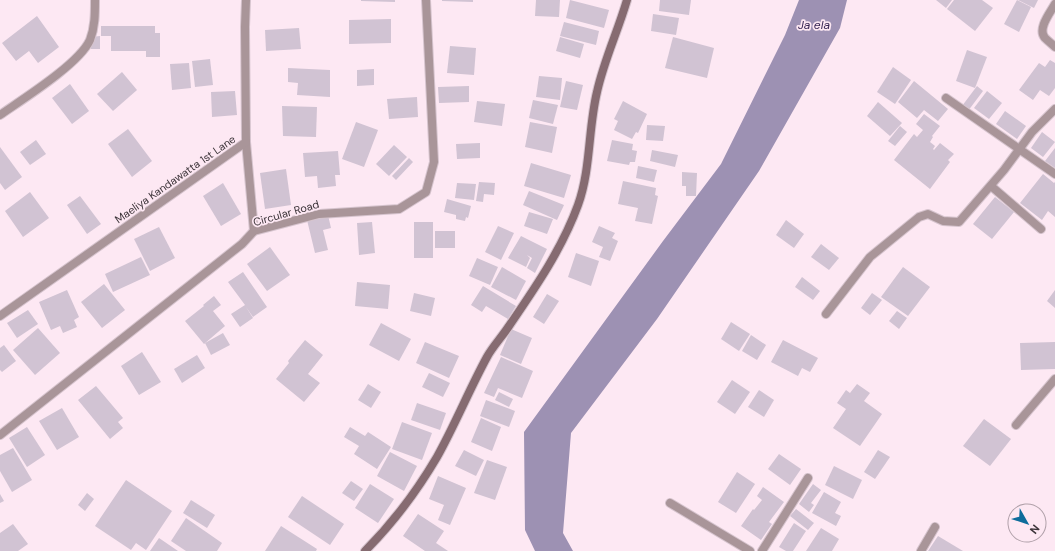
<svg xmlns="http://www.w3.org/2000/svg" width="1055" height="551" font-family="'DM Sans',sans-serif">
<rect width="100%" height="100%" fill="#fde8f3"/>
<polygon fill="#9d91b3" points="799,0 847,0 840,28 759,171 657,319 571,433 563,533 573,551 535,551 525,530 524,432 663,241 721,164 785,35"/>
<g fill="#d1c3d3">
<polygon points="361,0 395,0 395,2 361,1"/>
<polygon points="442,0 473,0 473,2 442,1"/>
<polygon points="536,0 560,0 559,17 535,16"/>
<polygon points="570,0 609,10 604,28 566,18"/>
<polygon points="660,0 691,0 689,15 659,11"/>
<polygon points="936,0 952,0 946,8"/>
<polygon points="954,0 982,0 993,8 975,31 947,9"/>
<polygon points="1017,0 1031,7 1019,32 1004,24"/>
<polygon points="1018,0 1038,0 1034,8"/>
<polygon points="653,14 679,18 676,35 651,31"/>
<polygon points="37,16 59,47 38,63 29,51 16,61 2,43"/>
<polygon points="391,19 391,43 349,44 349,20"/>
<polygon points="564,22 599,31 596,45 560,36"/>
<polygon points="101,26 155,26 155,33 160,33 160,57 146,57 146,51 111,51 111,36 101,36"/>
<polygon points="299,28 301,49 266,51 265,30"/>
<polygon points="100,36 100,49 91,49 91,37"/>
<polygon points="560,37 584,44 580,58 556,51"/>
<polygon points="673,37 714,48 707,78 665,68"/>
<polygon points="450,46 476,48 474,75 447,73"/>
<polygon points="967,50 987,57 975,88 956,81"/>
<polygon points="210,59 213,85 195,87 192,61"/>
<polygon points="1050,60 1055,63 1055,88 1049,96 1040,90 1033,100 1019,90 1039,63 1045,67"/>
<polygon points="189,63 191,88 172,90 170,64"/>
<polygon points="893,67 911,80 895,104 877,92"/>
<polygon points="288,68 330,70 330,97 297,95 298,83 288,82"/>
<polygon points="374,69 374,85 357,86 357,70"/>
<polygon points="122,72 137,90 113,111 97,94"/>
<polygon points="539,76 562,78 560,100 536,97"/>
<polygon points="566,81 583,85 577,110 560,107"/>
<polygon points="914,81 948,109 938,121 924,110 917,118 898,102"/>
<polygon points="70,84 89,111 72,124 52,98"/>
<polygon points="469,86 469,102 439,103 438,87"/>
<polygon points="977,86 983,91 968,111 962,106"/>
<polygon points="235,91 237,115 212,117 211,92"/>
<polygon points="987,91 1002,103 989,119 974,108"/>
<polygon points="417,97 418,117 389,119 387,99"/>
<polygon points="533,100 558,105 553,124 529,118"/>
<polygon points="477,101 505,104 502,126 474,122"/>
<polygon points="623,101 647,114 638,133 636,132 632,139 614,130 618,121 614,119"/>
<polygon points="878,102 902,123 890,136 867,116"/>
<polygon points="282,106 317,107 316,137 283,136"/>
<polygon points="1005,111 1026,126 1017,139 996,124"/>
<polygon points="924,114 940,126 932,136 933,137 930,142 935,146 933,149 934,150 940,143 954,154 948,160 950,162 930,189 894,160 914,134 917,137 923,130 916,124"/>
<polygon points="356,122 378,130 364,167 342,159"/>
<polygon points="530,122 557,127 552,153 525,147"/>
<polygon points="647,125 665,126 663,141 646,140"/>
<polygon points="900,126 907,132 895,146 888,141"/>
<polygon points="128,129 152,161 132,177 108,144"/>
<polygon points="1042,132 1055,142 1043,157 1031,148"/>
<polygon points="36,140 46,154 30,165 20,152"/>
<polygon points="612,140 633,144 632,150 637,151 635,162 630,162 629,165 607,161"/>
<polygon points="480,143 480,158 457,159 456,144"/>
<polygon points="394,145 407,157 389,176 376,164"/>
<polygon points="0,147 22,177 5,190 0,183"/>
<polygon points="1055,148 1055,168 1045,161"/>
<polygon points="652,150 678,155 675,167 650,161"/>
<polygon points="338,151 340,175 335,175 336,186 318,188 317,176 305,177 303,153"/>
<polygon points="409,158 413,162 396,180 392,176"/>
<polygon points="531,163 571,175 564,198 524,186"/>
<polygon points="638,166 657,170 654,182 636,178"/>
<polygon points="286,169 291,205 265,209 260,173"/>
<polygon points="682,172 697,173 696,196 686,196 686,186 682,186"/>
<polygon points="1043,174 1054,183 1055,182 1055,217 1048,211 1042,220 1020,203"/>
<polygon points="623,181 656,188 655,195 658,196 652,224 635,221 638,208 618,204"/>
<polygon points="479,182 495,183 494,195 484,194 483,202 476,201"/>
<polygon points="223,183 241,214 221,226 203,196"/>
<polygon points="457,183 476,184 474,200 455,198"/>
<polygon points="529,191 564,205 557,220 523,205"/>
<polygon points="30,192 49,218 23,237 5,211"/>
<polygon points="80,196 101,224 87,234 67,205"/>
<polygon points="995,197 1014,212 992,239 973,224"/>
<polygon points="447,199 471,206 468,218 466,217 465,221 456,219 456,215 444,212"/>
<polygon points="529,212 553,219 547,234 524,226"/>
<polygon points="328,215 331,228 323,230 328,250 315,253 307,220"/>
<polygon points="786,220 804,234 794,248 776,235"/>
<polygon points="372,222 375,253 359,255 357,223"/>
<rect x="414" y="222" width="19" height="36"/>
<polygon points="498,226 514,233 501,260 485,252"/>
<polygon points="599,226 615,233 612,238 618,241 610,261 599,257 603,247 592,242"/>
<polygon points="159,227 175,258 150,271 134,239"/>
<rect x="435" y="231" width="20" height="17"/>
<polygon points="521,236 547,249 535,273 527,268 532,258 527,255 530,258 526,267 508,258"/>
<polygon points="821,244 839,258 829,270 811,257"/>
<polygon points="270,247 290,275 267,291 247,264"/>
<polygon points="576,253 599,261 591,286 568,277"/>
<polygon points="141,257 150,275 113,292 105,274"/>
<polygon points="477,258 498,267 490,285 469,276"/>
<polygon points="502,267 526,281 516,300 491,287"/>
<polygon points="903,267 930,287 908,316 881,297"/>
<polygon points="243,272 267,307 253,317 246,307 253,318 240,327 231,314 245,305 228,282"/>
<polygon points="802,277 820,291 813,300 795,287"/>
<polygon points="357,282 390,285 388,309 355,306"/>
<polygon points="104,284 125,310 102,328 81,302"/>
<polygon points="483,286 516,306 508,319 486,306 482,312 471,305"/>
<polygon points="67,290 79,317 74,320 77,327 63,333 60,326 51,330 39,302"/>
<polygon points="1055,290 1055,308 1047,301"/>
<polygon points="414,293 435,298 431,316 410,311"/>
<polygon points="872,293 882,300 870,315 861,308"/>
<polygon points="547,294 559,301 544,324 533,317"/>
<polygon points="214,296 221,305 213,311 225,326 204,344 185,321 204,306 203,305"/>
<polygon points="28,310 38,324 17,338 7,323"/>
<polygon points="897,311 907,318 899,329 889,321"/>
<polygon points="731,322 750,334 739,351 721,339"/>
<polygon points="381,323 411,339 399,361 369,345"/>
<polygon points="38,328 60,353 35,375 13,350"/>
<polygon points="511,329 532,338 521,364 500,355"/>
<polygon points="223,333 230,345 211,355 205,343"/>
<polygon points="751,335 766,345 757,360 742,351"/>
<polygon points="305,340 323,355 308,374 320,383 304,402 276,379 289,363 288,361"/>
<polygon points="783,340 818,358 810,372 802,368 798,376 771,362"/>
<polygon points="425,342 459,356 449,378 416,363"/>
<polygon points="1055,342 1055,369 1021,370 1020,343"/>
<polygon points="4,345 16,361 2,372 0,370 0,348"/>
<polygon points="142,352 161,382 139,395 121,366"/>
<polygon points="197,355 205,368 182,383 174,369"/>
<polygon points="501,357 533,371 522,398 498,388 494,397 484,393"/>
<polygon points="429,373 450,383 443,397 422,387"/>
<polygon points="732,380 750,392 735,414 717,402"/>
<polygon points="368,384 381,392 371,408 358,400"/>
<polygon points="857,384 870,393 864,401 882,414 860,446 833,428 846,409 837,403 846,390 850,393"/>
<polygon points="96,386 123,418 118,422 123,428 110,439 78,400"/>
<polygon points="759,390 774,400 764,417 748,407"/>
<polygon points="499,392 513,399 509,407 495,400"/>
<polygon points="486,400 515,411 509,427 480,416"/>
<polygon points="417,403 446,413 440,430 411,420"/>
<polygon points="62,408 79,437 57,450 39,421"/>
<polygon points="481,418 501,427 492,451 471,442"/>
<polygon points="984,419 1011,439 990,466 963,446"/>
<polygon points="402,422 432,433 422,460 392,449"/>
<polygon points="27,427 45,455 27,467 9,438"/>
<polygon points="350,427 365,436 368,432 391,447 377,469 354,454 359,446 344,437"/>
<polygon points="13,448 32,480 12,492 0,471 0,455"/>
<polygon points="464,450 484,460 476,476 455,466"/>
<polygon points="878,450 890,457 875,479 864,472"/>
<polygon points="390,452 417,466 404,491 377,476"/>
<polygon points="779,454 801,469 790,485 768,469"/>
<polygon points="487,460 507,467 495,500 474,493"/>
<polygon points="834,466 862,480 853,499 825,485"/>
<polygon points="737,472 755,484 736,513 718,502"/>
<polygon points="438,476 466,488 450,525 438,520 444,505 429,499"/>
<polygon points="126,480 172,511 146,550 136,543 131,550 95,526"/>
<polygon points="351,481 363,489 354,501 342,493"/>
<polygon points="370,484 394,499 378,523 355,508"/>
<polygon points="813,484 821,490 811,503 814,505 809,512 799,504"/>
<polygon points="763,487 784,502 769,522 772,524 761,540 741,526 753,509 754,510 762,500 757,496"/>
<polygon points="824,492 841,502 835,513 841,516 836,526 812,513"/>
<polygon points="87,493 94,499 85,511 78,505"/>
<polygon points="0,494 4,501 0,503"/>
<polygon points="302,496 344,524 330,545 288,517"/>
<polygon points="191,500 215,515 207,528 183,513"/>
<polygon points="796,509 814,523 808,530 790,516"/>
<polygon points="418,514 444,531 436,543 448,551 425,551 403,536"/>
<polygon points="186,518 222,543 217,551 186,551 171,541"/>
<polygon points="794,523 806,531 793,551 786,551 779,547"/>
<polygon points="13,524 28,544 18,551 0,551 0,533"/>
<polygon points="281,526 317,549 316,551 265,551"/>
<polygon points="821,528 839,539 832,551 806,551"/>
<polygon points="938,536 963,551 928,551"/>
<polygon points="159,538 178,551 150,551"/>
</g>
<g fill="none" stroke-linecap="round" stroke-linejoin="round">
<g stroke="#d6c4ce" stroke-width="10">
<g id="minor">
<path d="M1055 4C1050 13 1037 29 1045 38 1048 41 1052 44 1055 47"/>
<polyline points="946,98 1055,174"/>
<path d="M0 115C23 99 79 64 90 40 95 27 95 14 95 0"/>
<polyline points="246,142 254,231"/>
<polyline points="991,186 1041,229"/>
<polyline points="826,314 870,257 919,217 928,214 943,221 959,222 1004,170 1032,132 1055,109"/>
<polyline points="0,316 246,142 245,27 246,0"/>
<polyline points="1016,425 1055,379"/>
<polyline points="0,435 242,244 254,231 319,214 399,209 426,192 434,162 426,0"/>
<polyline points="670,503 750,551"/>
<polyline points="762,551 808,478"/>
<polyline points="921,551 935,527"/>
</g>
</g>
<g stroke="#d6c4ce" stroke-width="10">
<path id="secondary" d="M365 551C393 523 417 491 437 457 455 425 469 390 487 357 493 346 502 337 509 326 535 288 562 249 578 205 591 169 588 129 597 92 604 60 618 31 627 0"/>
</g>
<use href="#minor" stroke="#a99599" stroke-width="8"/>
<use href="#secondary" stroke="#866b71" stroke-width="8"/>
</g>
<g text-anchor="middle" stroke-width="3.5" stroke-linejoin="round" paint-order="stroke">
<g font-size="11" fill="#3c3439" stroke="#fde8f3">
<text transform="translate(175 179) rotate(-35)" y="4">Maeliya Kandawatta 1st Lane</text>
<text transform="translate(286 213) rotate(-16)" y="4">Circular Road</text>
</g>
<g font-size="12" font-style="italic" fill="#3a2755" stroke="#fde8f3">
<text x="814" y="29">Ja ela</text>
</g>
</g>
<g transform="translate(1027 523) rotate(129)"><circle r="19" fill="#fde8f3" stroke="#b0a0a9"/>
<path d="M0-3L7 15L0 10L-7 15Z" fill="#0d6c9b"/>
<text y="-6" font-size="11" font-weight="bold" text-anchor="middle" fill="#3c3439">N</text>
</g>
</svg>
